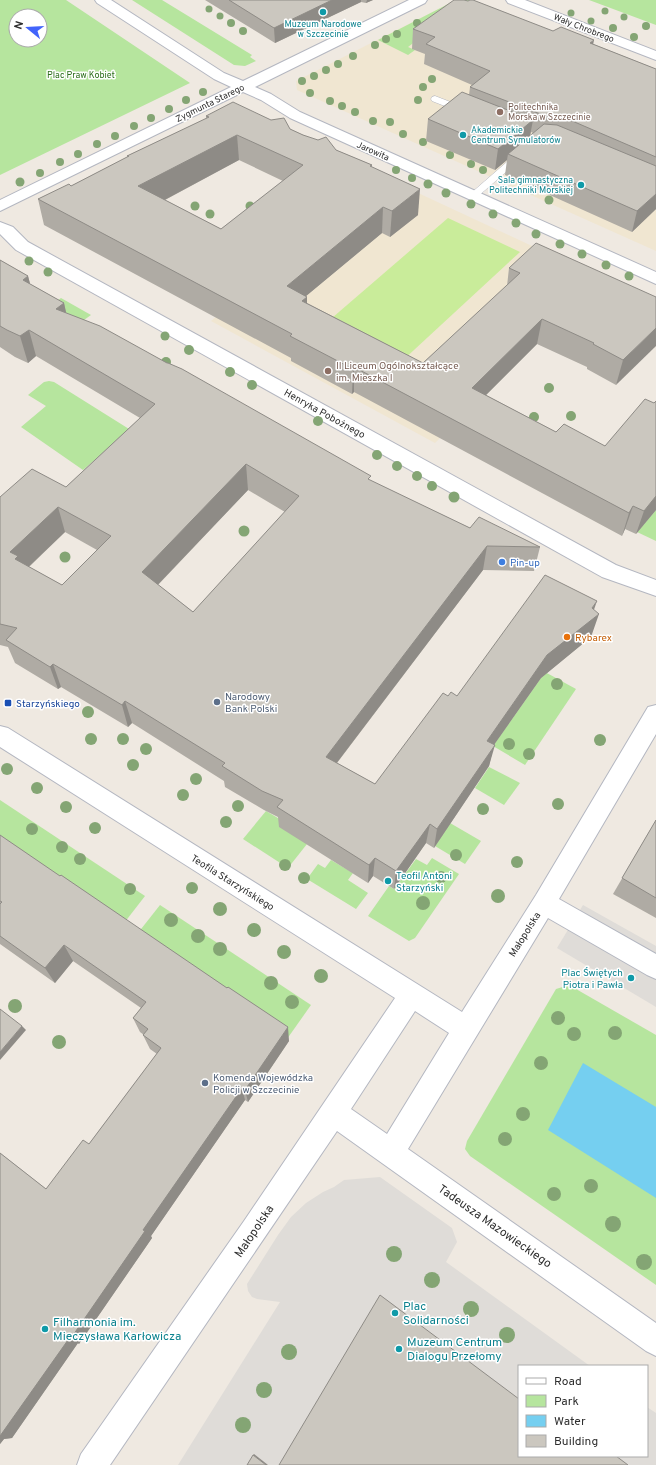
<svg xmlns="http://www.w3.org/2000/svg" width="656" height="1465" font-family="Overpass,sans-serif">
<rect width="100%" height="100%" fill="#efe9e1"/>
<g fill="#f0e6d1">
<polygon points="456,0 656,72 656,251 297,90 296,81"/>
<polygon points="386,178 603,279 435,443 211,321"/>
</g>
<g fill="#b6e59e" fill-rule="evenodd">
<path d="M0 0H66L190 83 0 175ZM16 16H40V40H16Z"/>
<polygon points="132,0 162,0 252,55 250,57 256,61 245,66 234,65"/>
<polygon points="456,0 470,0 408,47 415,50 408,55 378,40"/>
<polygon points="589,0 656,0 656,25"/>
<polygon points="61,298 91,315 70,330 40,313"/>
<polygon points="49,381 54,382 145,439 111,446 83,470 21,427 46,406 28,395 44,382"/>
<polygon points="656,510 656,541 637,532"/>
<polygon points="545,672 576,689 525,765 493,746"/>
<polygon points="489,767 520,783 504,805 475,788"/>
<polygon points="0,800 145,896 121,927 0,848"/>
<polygon points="266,811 283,821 307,844 288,868 243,839"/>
<polygon points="450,823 481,841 465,864 435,846"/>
<polygon points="432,858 459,874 415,938 409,941 368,916 389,886 394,889 416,859 427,865"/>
<polygon points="331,860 353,873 348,880 368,893 356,909 307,879 318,864 325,868"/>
<polygon points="160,905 311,1005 287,1039 134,938"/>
<polygon points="566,986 576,989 656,1035 656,1285 470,1156 465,1149 467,1141 556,989"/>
</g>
<polygon fill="#c9ec9a" points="448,218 520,252 401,362 325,324"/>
<g fill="#dfdcd8">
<polygon points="583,905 656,946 656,1007 557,948"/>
<polygon points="380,1177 452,1228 457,1242 446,1262 590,1366 519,1366 519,1456 647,1456 647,1407 656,1413 656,1465 178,1465 280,1302 257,1299 252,1297 248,1291 247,1284 278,1235 291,1217 306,1203 323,1192 334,1187 344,1180"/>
</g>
<polygon fill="#75cff0" points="583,1063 656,1107 656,1198 548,1130"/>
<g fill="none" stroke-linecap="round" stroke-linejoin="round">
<g stroke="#b4b7c1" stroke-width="1">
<g id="lane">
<polygon points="435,96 466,108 467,110 463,113 460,112 432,101 431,99 432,97"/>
<polygon points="519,153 522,154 524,156 522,158 476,198 470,198 468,196 470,194 516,154"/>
</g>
</g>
<g stroke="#b4b7c1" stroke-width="2">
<g id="street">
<polygon points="95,0 111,0 224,73 243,81 409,0 427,0 425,3 255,87 271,94 300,112 656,272 656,284 290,118 261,100 243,92 0,211 0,200 231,87 214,79 97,3"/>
<polygon points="506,0 525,0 656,51 656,60 508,3"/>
<polygon points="0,222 13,227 28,242 616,565 656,580 656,596 602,577 16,250 0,234"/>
<path d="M656 705V734L559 899 656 954V979L647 975 548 918 408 1149 656 1323V1356L646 1351 337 1131 110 1465H77L81 1454 244 1221 395 998 0 747V726L8 728 462 1012 536 895 648 707ZM415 1011 449 1033 387 1134 351 1109Z"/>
</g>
</g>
<use href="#lane" fill="#fff" fill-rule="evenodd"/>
<use href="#street" fill="#fff" fill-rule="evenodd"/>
</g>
<g fill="#84a574">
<circle cx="209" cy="9" r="3.5"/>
<circle cx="605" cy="11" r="3.5"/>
<circle cx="571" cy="13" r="3.5"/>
<circle cx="220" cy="16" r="3.5"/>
<circle cx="624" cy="17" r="3.5"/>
<circle cx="591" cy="21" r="3.5"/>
<circle cx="231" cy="23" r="4"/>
<circle cx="417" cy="23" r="4"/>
<circle cx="646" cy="26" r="4"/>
<circle cx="613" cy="28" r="4"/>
<circle cx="243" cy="31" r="4"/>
<circle cx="397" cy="34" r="4"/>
<circle cx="634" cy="37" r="4"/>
<circle cx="386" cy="39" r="4"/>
<circle cx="375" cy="45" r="4"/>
<circle cx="353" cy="56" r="4"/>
<circle cx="338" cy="64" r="4"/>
<circle cx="326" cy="70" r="4"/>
<circle cx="314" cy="76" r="4"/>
<circle cx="432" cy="79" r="4"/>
<circle cx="302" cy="81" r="4"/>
<circle cx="423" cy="87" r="4"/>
<circle cx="203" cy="92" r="4"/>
<circle cx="310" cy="93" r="4"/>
<circle cx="186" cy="100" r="4"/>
<circle cx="418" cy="100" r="4"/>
<circle cx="330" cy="101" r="4"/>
<circle cx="342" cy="106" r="4"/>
<circle cx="169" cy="109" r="4"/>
<circle cx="355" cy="112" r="4"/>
<circle cx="151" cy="118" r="4"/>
<circle cx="373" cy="121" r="4"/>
<circle cx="390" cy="122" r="4"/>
<circle cx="134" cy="126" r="4"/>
<circle cx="403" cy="134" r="4"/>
<circle cx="115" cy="136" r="4"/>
<circle cx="423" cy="142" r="4"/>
<circle cx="97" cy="144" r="4"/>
<circle cx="78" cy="154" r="4"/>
<circle cx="450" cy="155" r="4"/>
<circle cx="60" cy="162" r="4"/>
<circle cx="471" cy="164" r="4"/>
<circle cx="396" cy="170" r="4"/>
<circle cx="483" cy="170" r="4"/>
<circle cx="40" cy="173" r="4"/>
<circle cx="412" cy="178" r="4"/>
<circle cx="20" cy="182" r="4.5"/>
<circle cx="428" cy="184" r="4.5"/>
<circle cx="532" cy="190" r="4.5"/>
<circle cx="446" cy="193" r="4.5"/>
<circle cx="549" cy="200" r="4.5"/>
<circle cx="471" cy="204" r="4.5"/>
<circle cx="195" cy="206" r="4.5"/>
<circle cx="250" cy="206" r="4.5"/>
<circle cx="210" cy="214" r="4.5"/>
<circle cx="493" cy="214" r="4.5"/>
<circle cx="516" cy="223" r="4.5"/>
<circle cx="536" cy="234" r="4.5"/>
<circle cx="560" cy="244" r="4.5"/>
<circle cx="582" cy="254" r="4.5"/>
<circle cx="29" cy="261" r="4.5"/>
<circle cx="606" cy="265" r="4.5"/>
<circle cx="48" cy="272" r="4.5"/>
<circle cx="629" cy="276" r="4.5"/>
<circle cx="165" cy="336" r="4.5"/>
<circle cx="189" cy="350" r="5"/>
<circle cx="166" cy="362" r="5"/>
<circle cx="230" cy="372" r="5"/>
<circle cx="252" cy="385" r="5"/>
<circle cx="549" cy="388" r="5"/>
<circle cx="571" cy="416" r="5"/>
<circle cx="534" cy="417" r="5"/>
<circle cx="318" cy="421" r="5"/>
<circle cx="377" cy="455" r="5"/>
<circle cx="397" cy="466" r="5"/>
<circle cx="417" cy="476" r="5"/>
<circle cx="432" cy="486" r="5"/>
<circle cx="454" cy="497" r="5.5"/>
<circle cx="244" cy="531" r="5.5"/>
<circle cx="65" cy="557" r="5.5"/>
<circle cx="557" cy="684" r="6"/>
<circle cx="88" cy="712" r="6"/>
<circle cx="91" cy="739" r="6"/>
<circle cx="123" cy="739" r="6"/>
<circle cx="600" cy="740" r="6"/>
<circle cx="509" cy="744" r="6"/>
<circle cx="146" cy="749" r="6"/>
<circle cx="529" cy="754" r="6"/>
<circle cx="133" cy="765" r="6"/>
<circle cx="7" cy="769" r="6"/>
<circle cx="196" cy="779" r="6"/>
<circle cx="37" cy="788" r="6"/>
<circle cx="183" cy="795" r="6"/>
<circle cx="558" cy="804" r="6"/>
<circle cx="238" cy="806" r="6"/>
<circle cx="66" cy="807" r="6"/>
<circle cx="483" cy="809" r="6"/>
<circle cx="226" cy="822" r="6"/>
<circle cx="95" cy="828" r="6"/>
<circle cx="32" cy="829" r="6"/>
<circle cx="62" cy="847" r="6"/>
<circle cx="456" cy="855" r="6"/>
<circle cx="80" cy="859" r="6"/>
<circle cx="517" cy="862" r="6"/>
<circle cx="285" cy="865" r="6"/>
<circle cx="441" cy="877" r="6"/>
<circle cx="304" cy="878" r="6"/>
<circle cx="192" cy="888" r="6"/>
<circle cx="130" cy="889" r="6"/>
<circle cx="498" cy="896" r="7"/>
<circle cx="423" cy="903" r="7"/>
<circle cx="220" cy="909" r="7"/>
<circle cx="171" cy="920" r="7"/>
<circle cx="254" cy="930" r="7"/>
<circle cx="198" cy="936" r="7"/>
<circle cx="220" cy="949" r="7"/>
<circle cx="284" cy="952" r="7"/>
<circle cx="321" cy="976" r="7"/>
<circle cx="271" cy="983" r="7"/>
<circle cx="292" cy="1002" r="7"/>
<circle cx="15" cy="1006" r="7"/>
<circle cx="558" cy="1018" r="7"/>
<circle cx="615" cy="1033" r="7"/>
<circle cx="574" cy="1034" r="7"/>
<circle cx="59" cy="1042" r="7"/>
<circle cx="541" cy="1063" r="7"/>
<circle cx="523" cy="1114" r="7"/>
<circle cx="505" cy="1139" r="7"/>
<circle cx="591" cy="1186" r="7"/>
<circle cx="554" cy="1194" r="7"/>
<circle cx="613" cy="1224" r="8"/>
<circle cx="394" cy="1254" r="8"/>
<circle cx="644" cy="1262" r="8"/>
<circle cx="432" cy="1280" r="8"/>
<circle cx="471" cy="1309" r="8"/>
<circle cx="507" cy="1335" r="8"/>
<circle cx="289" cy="1352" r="8"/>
<circle cx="264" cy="1390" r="8"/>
<circle cx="243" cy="1425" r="8"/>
</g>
<g fill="#afaba4" fill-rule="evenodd">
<polygon points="205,0 373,0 366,3 361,2 275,43"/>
<path d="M413 29 553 31 593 44 656 69V209L632 232 505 175 507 160 495 170 426 141 428 119 469 95 470 87 472 85 424 64 425 54 412 49ZM531 132 533 133 530 136Z"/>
<path d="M206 116 290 129 336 150 372 165V167L418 215 390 237 382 233 306 296 307 303 423 363 507 286 509 268 656 297 616 385 587 369V367L537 344 486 395 556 432 605 446 654 403 656 401V510L636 534 625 529 622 536 354 392 352 394 291 361V358L44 225 38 199 71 186 128 157 127 156 206 119ZM239 160 283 181 221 229 165 200Z"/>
<path d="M0 260 28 276 30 284 64 303 66 313 371 481 470 528 540 547 534 571 483 570 337 763 375 784 448 696H457L594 610 591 637 541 678 494 744 489 766 434 848 426 843 394 889 373 876 368 883 279 827 278 817 264 810 225 787 224 781 132 723 128 727 61 687 58 689 15 663 8 647 0 645V497L66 487 140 418 36 356 28 363 15 357 0 347ZM248 490 285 512 193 612 158 585ZM65 532 97 550 62 585 29 567Z"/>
<polygon points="656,820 656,918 613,894"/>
<polygon points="0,835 289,1041 248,1102 245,1100 151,1236 152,1238 79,1344 78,1343 12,1438 4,1439 0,1444 0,1153 46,1189 89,1144 157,1054 150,1049 143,1035 144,1035 140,1032 133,1018 141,1008 73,961 55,983 0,944"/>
</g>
<g fill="#8e8b86">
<polygon points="332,0 361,0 361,2 275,43 274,28"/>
<polygon points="367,0 373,0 366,3"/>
<polygon points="594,40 590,60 590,43"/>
<polygon points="533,120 529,141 508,154 507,160 495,170 498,149"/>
<polygon points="237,135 239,160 142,212 138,186"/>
<polygon points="420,189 418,215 390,237 392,211"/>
<polygon points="656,194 656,209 632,232 637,211"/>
<polygon points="383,207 382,233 288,311 287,286"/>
<polygon points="28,276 35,303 23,280"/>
<polygon points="307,297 307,322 302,301"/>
<polygon points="64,303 70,330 56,309"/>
<polygon points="542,319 537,344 468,413 472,388"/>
<polygon points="656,328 656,346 616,385 623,360"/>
<polygon points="29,330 36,356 28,363 20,336"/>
<polygon points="354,367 354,392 352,394 353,369"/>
<polygon points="246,464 248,490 147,596 142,572"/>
<polygon points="656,496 656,510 636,534 644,511"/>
<polygon points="633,506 625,529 622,536 629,513"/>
<polygon points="58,507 65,532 23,572 10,552"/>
<polygon points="487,546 483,570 326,777 326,757"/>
<polygon points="597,601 590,621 599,614 591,637 541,678 482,762 487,741 547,655 592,608"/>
<polygon points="53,664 61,687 58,689 50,667"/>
<polygon points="125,701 132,723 128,727 122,705"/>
<polygon points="495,745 489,766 434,848 437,829"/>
<polygon points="430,824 426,843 394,889 396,871"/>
<polygon points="375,858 373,876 368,883 369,865"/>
<polygon points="64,945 73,961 55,983 45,968"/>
<polygon points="22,1026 26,1030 0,1060 0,1052"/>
<polygon points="288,1027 289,1041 248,1102 245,1090"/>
<polygon points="242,1088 245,1100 151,1236 152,1238 79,1344 78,1343 12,1438 4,1439 0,1444 0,1434"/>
<polygon points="254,1454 268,1465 266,1465 253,1455"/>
</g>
<g fill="#cbc7bf" stroke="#8e8b86" fill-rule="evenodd">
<polygon points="229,0 332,0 274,28"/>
<polygon points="454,0 464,0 468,1 470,0 473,0 553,31 561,27 594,40 590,43 656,69 656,157 563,117 543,115 470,87 490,71 426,44 435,37 413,29"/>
<polygon points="462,92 533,120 498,149 428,119"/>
<path d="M233 102 271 120 284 118 290 129 303 135 318 140 326 137 336 150 372 165 370 166 420 189 392 211 383 207 287 286 307 297 302 301 423 363 520 273 509 268 536 243 656 297V328L623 360 593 344 594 343 542 319 472 388 556 432 564 424 605 446 645 399 654 403 656 401V496L644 511 633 506 629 513 354 367 353 369 290 336 292 334 38 199 69 184 71 186 129 156H127L209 117 206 116ZM237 135 303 165 221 229 138 186Z"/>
<polygon points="544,124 557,125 656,166 656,194 637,211 508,154"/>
<path d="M0 260 28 276 23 280 64 303 56 309 100 326 167 363H168L182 369 371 476 368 479 470 528 479 517 540 547 487 546 326 757 375 784 443 693 448 696 451 692 457 696 545 575 597 601 592 608 599 614 547 655 487 741 495 745 437 829 430 824 396 871 375 858 369 865 331 841 277 807 283 800 262 791 222 766 225 763 125 701 122 705 53 664 50 667 6 640 17 628 0 624V497L32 469 66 487 155 404 29 330 20 336 7 330 0 326ZM246 464 299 496 193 612 142 572ZM58 507 111 536 62 585 15 559 18 556 10 552Z"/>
<polygon points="656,820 656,898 622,878"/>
<polygon points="0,835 60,876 61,875 227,988 228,987 288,1027 245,1090 242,1088 143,1230 145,1231 69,1341 68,1340 0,1436 0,1153 46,1189 83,1140 89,1144 161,1048 143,1035 148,1029 133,1018 146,1002 64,945 45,968 0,936 0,904 2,902 0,901"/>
<polygon points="0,1009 22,1026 0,1052"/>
<polygon points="380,1295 519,1399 519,1456 616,1456 628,1465 279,1465"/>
<polygon points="253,1455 266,1465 247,1465"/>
</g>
<g fill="#0f9aa8" stroke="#fff" stroke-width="1.5">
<circle cx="323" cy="12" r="4"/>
<circle cx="463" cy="135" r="4"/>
<circle cx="581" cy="185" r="4"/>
<circle cx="388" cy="881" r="4"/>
<circle cx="631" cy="978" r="4"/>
<circle cx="395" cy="1313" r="4"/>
<circle cx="45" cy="1329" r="4"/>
<circle cx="399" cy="1349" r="4"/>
</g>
<g fill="#8d6e63" stroke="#fff" stroke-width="1.5">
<circle cx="500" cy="112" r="4"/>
<circle cx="328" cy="371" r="4"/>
</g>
<circle fill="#3f7fe0" stroke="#fff" stroke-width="1.5" cx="502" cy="562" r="4"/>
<circle fill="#e8710a" stroke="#fff" stroke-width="1.5" cx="567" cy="637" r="4"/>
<g fill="#5c6f8a" stroke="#fff" stroke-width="1.5">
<circle cx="217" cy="702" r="4"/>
<circle cx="205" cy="1083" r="4"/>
</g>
<rect fill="#1a4fb4" stroke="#fff" stroke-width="1.5" x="4" y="699" width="8" height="8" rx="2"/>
<g text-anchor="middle" stroke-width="3" stroke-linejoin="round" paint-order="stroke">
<g font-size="9" fill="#0d838f" stroke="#fff">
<text x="323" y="27">Muzeum Narodowe<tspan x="323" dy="10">w Szczecinie</tspan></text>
<text x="471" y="133" text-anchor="start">Akademickie<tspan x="471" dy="10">Centrum Symulatorów</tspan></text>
<text x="573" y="183" text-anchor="end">Sala gimnastyczna<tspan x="573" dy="10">Politechniki Morskiej</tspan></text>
</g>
<g font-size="9" fill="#2e2e2e" stroke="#fff">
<text transform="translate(584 28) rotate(21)" y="3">Wały Chrobrego</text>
<text transform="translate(210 103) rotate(-26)" y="3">Zygmunta Starego</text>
<text transform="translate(373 151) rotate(24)" y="3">Jarowita</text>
</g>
<g font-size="9" fill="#2c6e1b" stroke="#fff">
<text x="81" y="78">Plac Praw Kobiet</text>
</g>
<g font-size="9" fill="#785e54" stroke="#fff" text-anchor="start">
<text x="508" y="110">Politechnika<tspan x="508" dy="10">Morska w Szczecinie</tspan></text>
</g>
<g font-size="10" fill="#785e54" stroke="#fff" text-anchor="start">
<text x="336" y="369">II Liceum Ogólnokształcące<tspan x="336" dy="12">im. Mieszka I</tspan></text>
</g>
<g font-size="10" fill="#2e2e2e" stroke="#fff">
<text transform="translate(325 413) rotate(29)" y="4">Henryka Pobożnego</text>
<text transform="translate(233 882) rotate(32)" y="4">Teofila Starzyńskiego</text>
<text transform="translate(524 934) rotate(-58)" y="4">Małopolska</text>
</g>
<g font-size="10" fill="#366cbe" stroke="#fff" text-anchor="start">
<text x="510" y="566">Pin-up</text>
</g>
<g font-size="10" fill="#c56008" stroke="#fff" text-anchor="start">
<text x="575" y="641">Rybarex</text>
</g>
<g font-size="10" fill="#4e5e75" stroke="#fff" text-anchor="start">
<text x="225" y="700">Narodowy<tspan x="225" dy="12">Bank Polski</tspan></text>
<text x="213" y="1081">Komenda Wojewódzka<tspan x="213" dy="12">Policji w Szczecinie</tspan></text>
</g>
<g font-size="10" fill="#164399" stroke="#fff" text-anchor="start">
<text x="16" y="707">Starzyńskiego</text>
</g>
<g font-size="10" fill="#0d838f" stroke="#fff" text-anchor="start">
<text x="396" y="879">Teofil Antoni<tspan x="396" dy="12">Starzyński</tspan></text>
<text x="623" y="976" text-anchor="end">Plac Świętych<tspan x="623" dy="12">Piotra i Pawła</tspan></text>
</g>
<g font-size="12" fill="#2e2e2e" stroke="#fff">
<text transform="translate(495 1226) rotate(35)" y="4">Tadeusza Mazowieckiego</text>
<text transform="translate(254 1231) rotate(-56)" y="4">Małopolska</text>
</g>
<g font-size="12" fill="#0d838f" stroke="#fff" text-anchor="start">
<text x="403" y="1310">Plac<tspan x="403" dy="14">Solidarności</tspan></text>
<text x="53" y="1326">Filharmonia im.<tspan x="53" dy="14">Mieczysława Karłowicza</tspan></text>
<text x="407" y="1346">Muzeum Centrum<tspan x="407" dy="14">Dialogu Przełomy</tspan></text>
</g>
</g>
<rect x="518" y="1365" width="130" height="92" fill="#ffffff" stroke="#ababab"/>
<rect x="526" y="1378" width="20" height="6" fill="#ffffff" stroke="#ababab"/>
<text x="554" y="1385" font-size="12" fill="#2e2e2e">Road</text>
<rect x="526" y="1395" width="20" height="12" fill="#b6e59e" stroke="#ababab"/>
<text x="554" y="1405" font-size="12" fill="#2e2e2e">Park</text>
<rect x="526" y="1415" width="20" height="12" fill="#75cff0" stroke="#ababab"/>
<text x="554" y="1425" font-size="12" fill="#2e2e2e">Water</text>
<rect x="526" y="1435" width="20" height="12" fill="#cbc7bf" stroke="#ababab"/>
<text x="554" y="1445" font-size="12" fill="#2e2e2e">Building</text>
<g transform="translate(28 28) rotate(288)"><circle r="19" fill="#ffffff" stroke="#ababab"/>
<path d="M0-3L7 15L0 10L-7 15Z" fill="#4264fb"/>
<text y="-6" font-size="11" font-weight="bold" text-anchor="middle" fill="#2e2e2e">N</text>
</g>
</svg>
